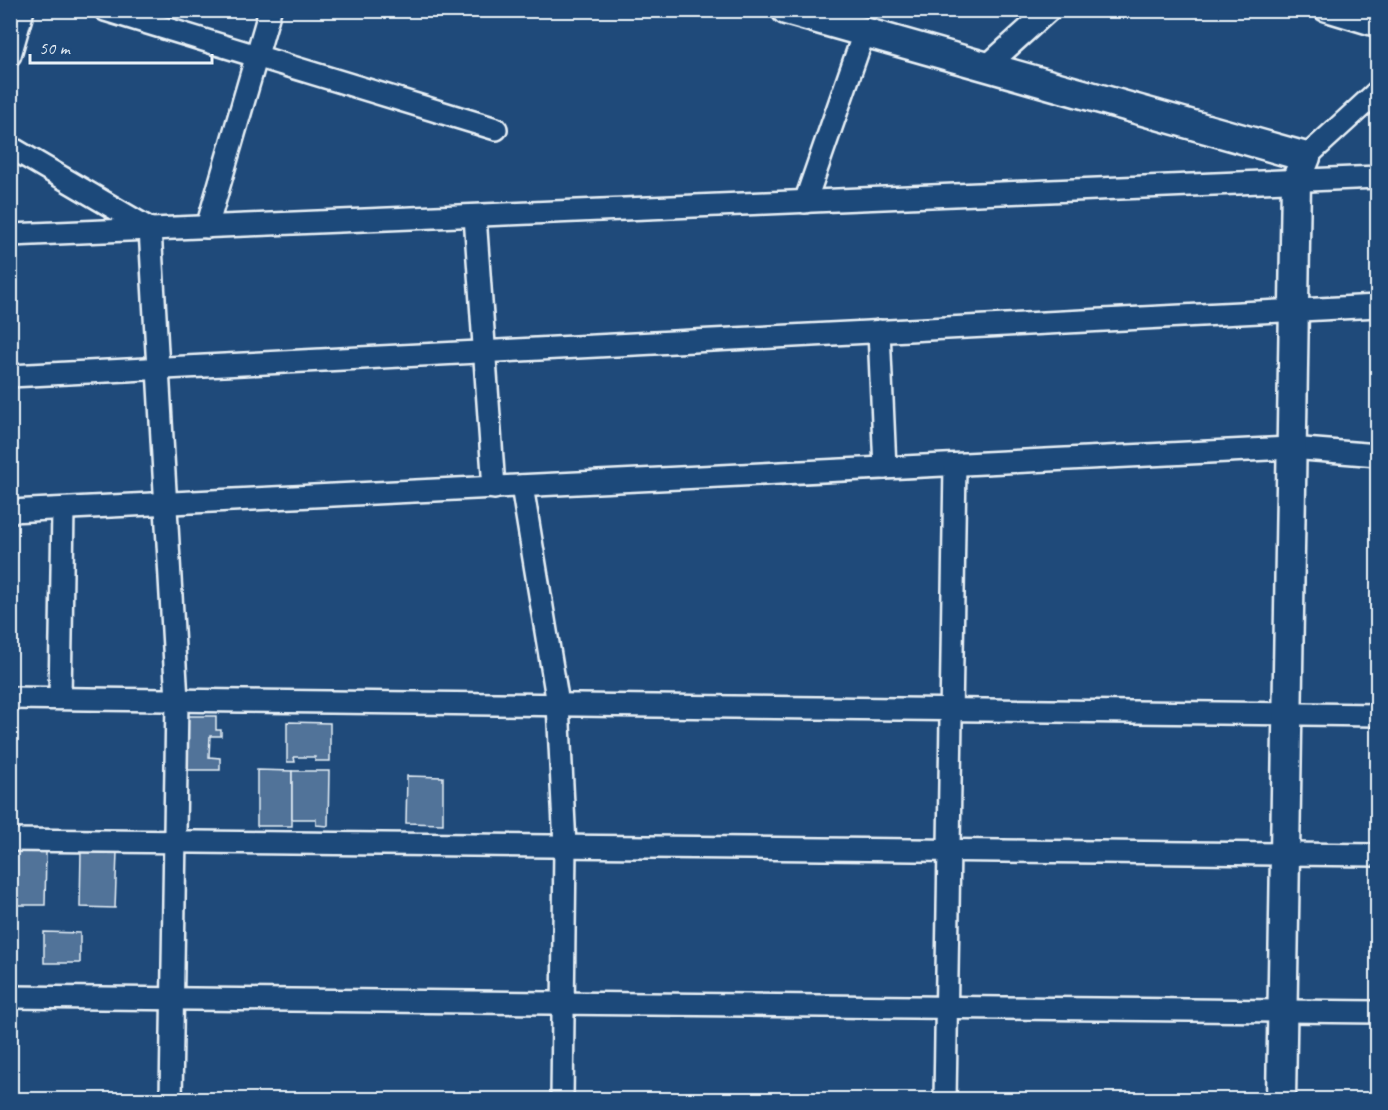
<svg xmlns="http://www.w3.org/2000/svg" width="1388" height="1110" font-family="Caveat,sans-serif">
<rect width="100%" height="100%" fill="#1f4a7a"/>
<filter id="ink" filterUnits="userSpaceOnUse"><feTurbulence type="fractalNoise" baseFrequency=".0167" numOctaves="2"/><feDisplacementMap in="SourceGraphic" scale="12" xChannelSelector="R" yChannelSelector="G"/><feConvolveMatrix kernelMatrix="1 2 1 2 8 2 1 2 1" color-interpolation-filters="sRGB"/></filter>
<g filter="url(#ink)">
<g fill="#517399" stroke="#e8f1f8" stroke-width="1.5">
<polygon points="185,716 216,716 216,730 221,730 221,736 210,736 209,757 220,758 220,770 185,770"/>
<polygon points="287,722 330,723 330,761 315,761 315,757 294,757 295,762 287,762"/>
<polygon points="257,770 292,771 292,826 257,826"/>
<polygon points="292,771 329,771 328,826 316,825 316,819 292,819"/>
<polygon points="407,776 443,777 443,824 406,823"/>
<polygon points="81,851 117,852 115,908 80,907"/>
<polygon points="10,852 46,852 45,905 10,905"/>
<polygon points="44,932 80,933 80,963 44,963"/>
</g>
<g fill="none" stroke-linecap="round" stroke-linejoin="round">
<g stroke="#e8f1f8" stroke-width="26">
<g id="street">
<polyline points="105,10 496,129"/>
<polyline points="1325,10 1378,26"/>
<polyline points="10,55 23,10"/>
<polyline points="986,67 1049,10"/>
<polyline points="10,147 150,229 177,700 171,1100"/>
<polyline points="1306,157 1378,91"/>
<polyline points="805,202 864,33"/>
<polyline points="475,216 494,488"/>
<polyline points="207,227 270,10"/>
<polyline points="10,235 1378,177"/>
<polyline points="879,331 885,468"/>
<polyline points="10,376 1378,306"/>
<polyline points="522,486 558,704 565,846 562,1100"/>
<polyline points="10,511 1291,448 1378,455"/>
<polyline points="10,698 1378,715"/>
<polyline points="60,698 63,509"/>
<polyline points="10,840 1378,855"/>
<polyline points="10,997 1378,1012"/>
<polyline points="945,1100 955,465"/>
</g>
</g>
<g stroke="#e8f1f8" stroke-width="33">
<polyline id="secondary" points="786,10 1306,157 1296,181 1281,1100"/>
</g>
<use href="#street" stroke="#1f4a7a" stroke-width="21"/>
<use href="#secondary" stroke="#1f4a7a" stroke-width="28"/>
</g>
</g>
<rect width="1388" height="1110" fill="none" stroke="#1f4a7a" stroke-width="36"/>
<rect x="18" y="18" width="1352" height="1074" fill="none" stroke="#e8f1f8" stroke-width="2" filter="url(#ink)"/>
<path d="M30 54v9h182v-9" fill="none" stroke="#e8f1f8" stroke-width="3"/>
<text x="39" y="54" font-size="18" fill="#e8f1f8" stroke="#1f4a7a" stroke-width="4.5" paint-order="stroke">50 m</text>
</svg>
